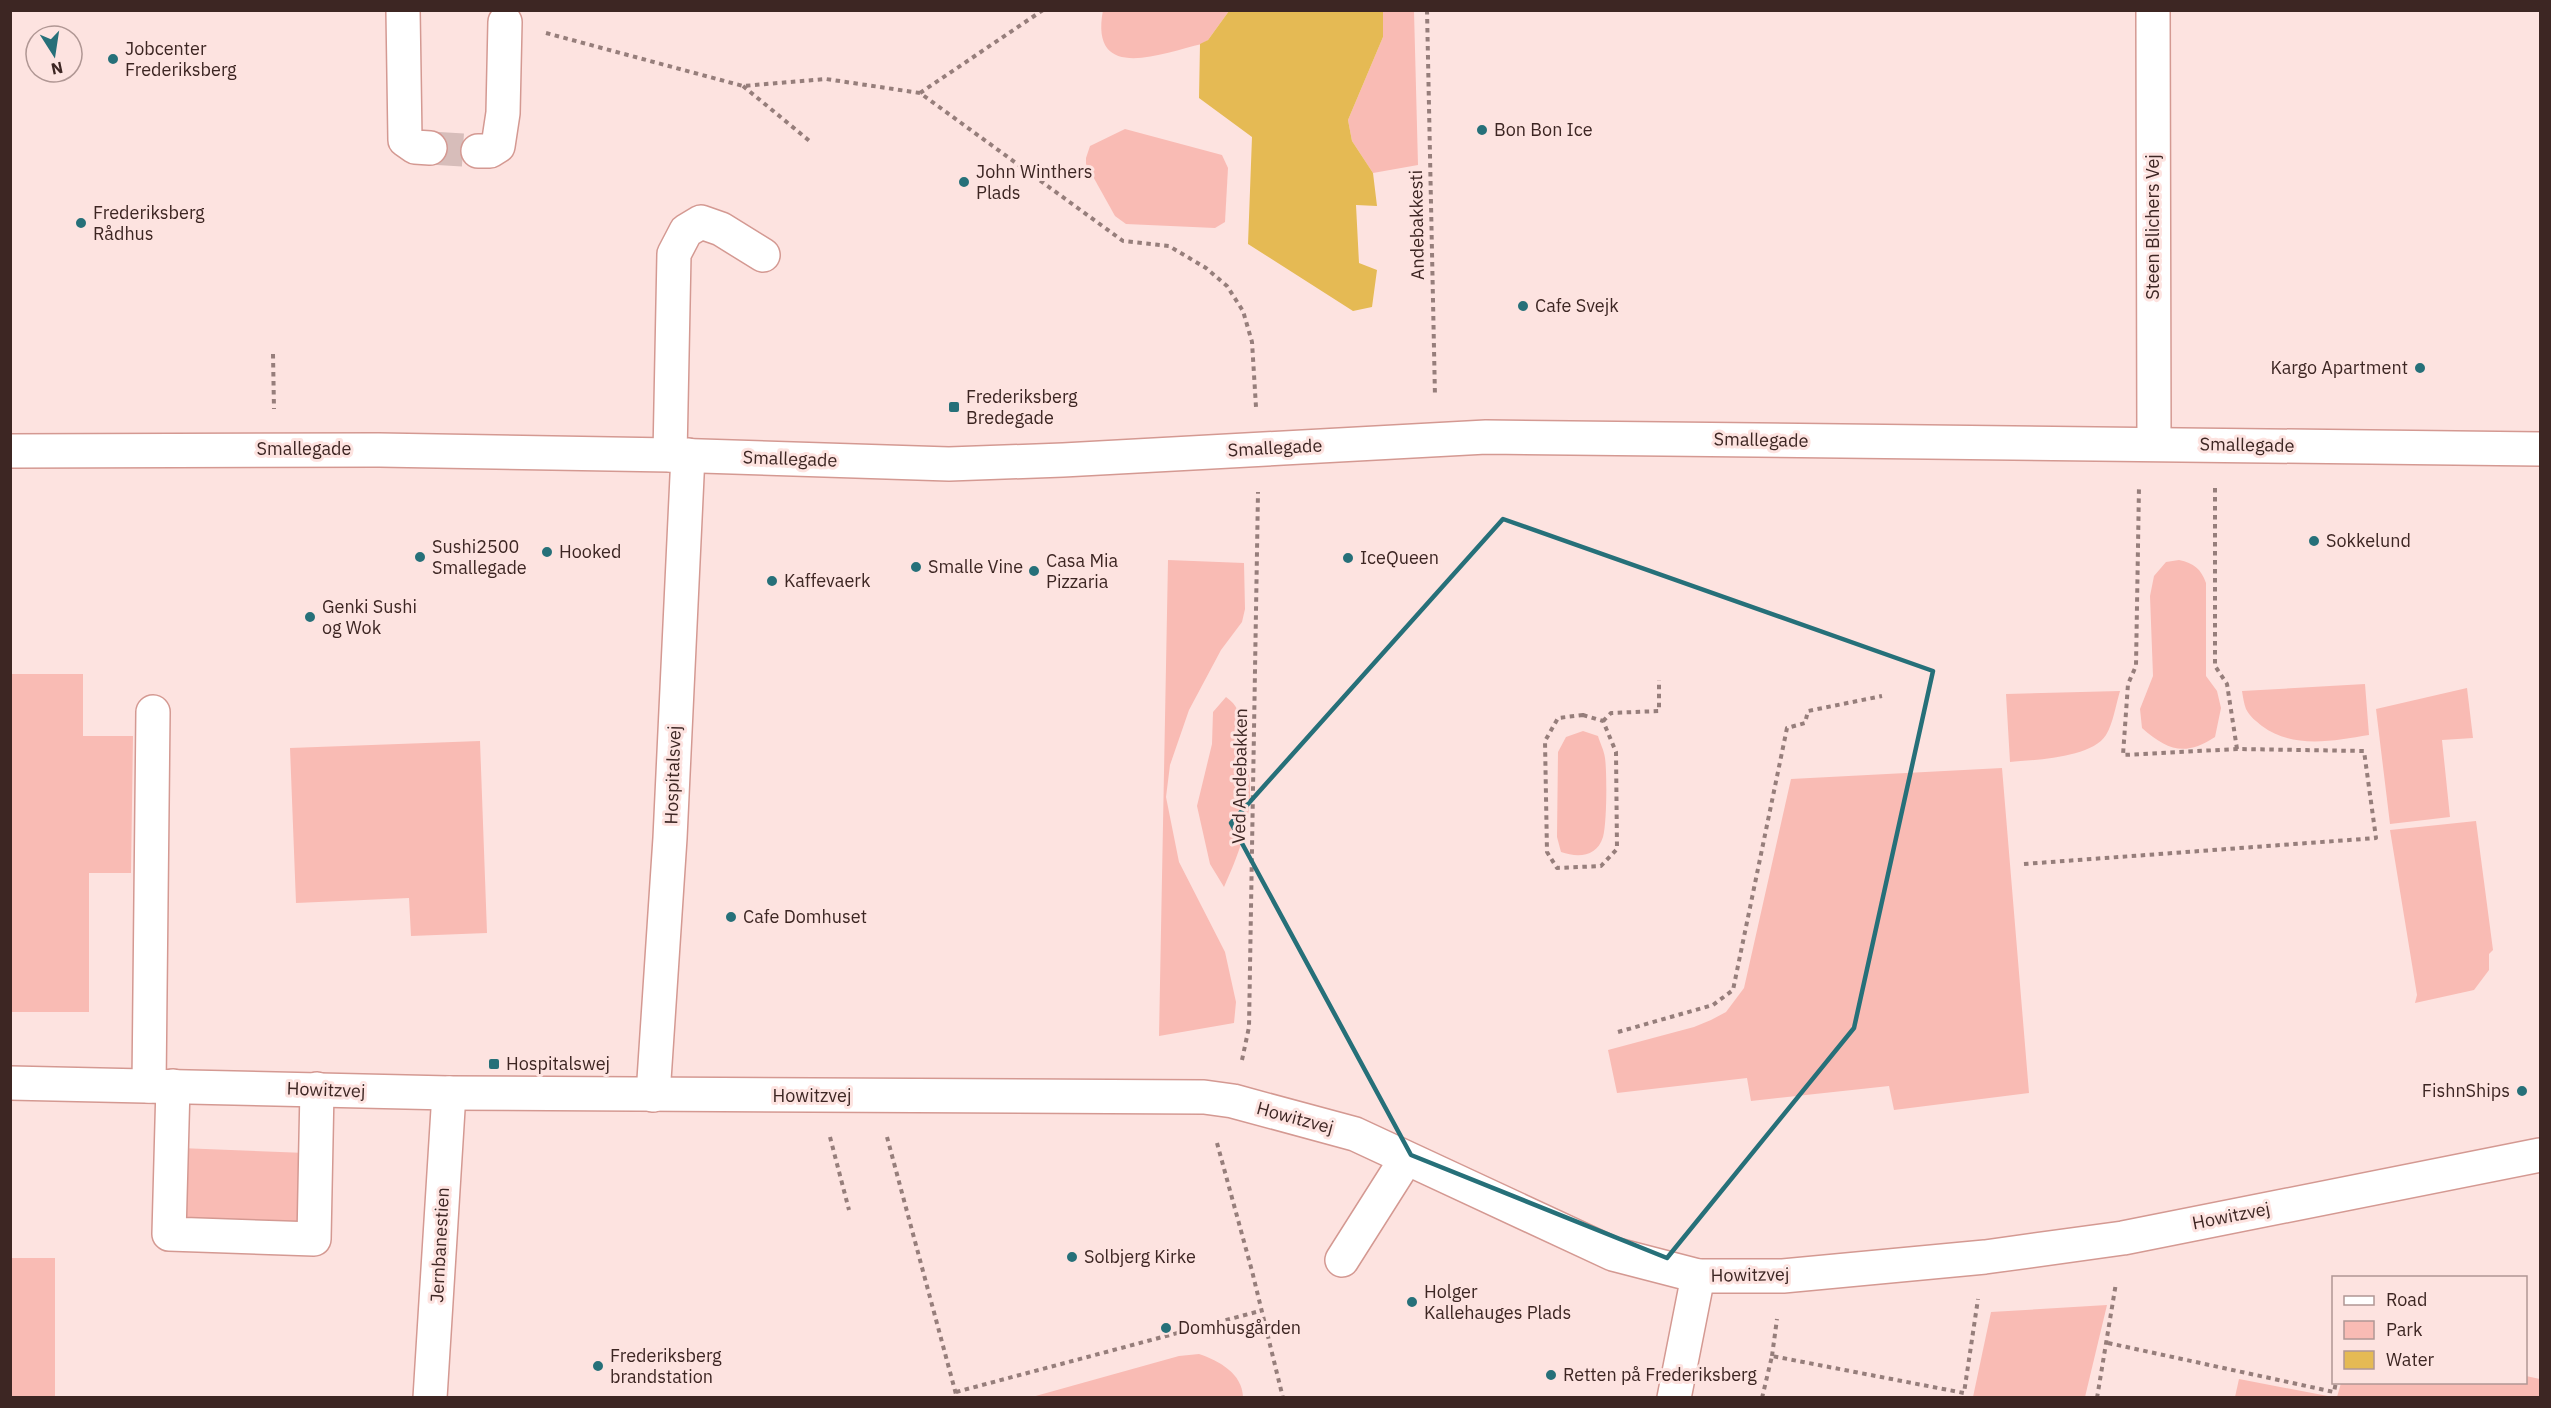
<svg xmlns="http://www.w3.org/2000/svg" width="2551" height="1408" font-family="'IBM Plex Sans',sans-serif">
<rect width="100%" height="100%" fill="#fde3e0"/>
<g fill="#f9bbb4">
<path d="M1103 10 1229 11 1208 40 1202 44C1162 53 1089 84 1103 10Z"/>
<polygon points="1383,11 1414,11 1418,165 1373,173 1352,141 1348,120 1383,37"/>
<polygon points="1125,129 1222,155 1228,168 1225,222 1215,228 1126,224 1115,216 1086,164 1086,158 1090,146"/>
<polygon points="1168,560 1244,563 1245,609 1242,622 1221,650 1189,710 1170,765 1166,797 1179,862 1225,952 1236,1002 1234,1023 1159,1036"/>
<path d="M2179 560C2194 563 2201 569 2206 583V676L2217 691 2221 708 2215 737C2185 757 2167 750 2142 728L2140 709 2153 676 2150 596 2154 576 2166 562Z"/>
<polygon points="10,674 83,674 83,736 133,736 131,873 89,873 89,1012 11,1012"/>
<path d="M2365 684 2369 735C2333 741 2293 749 2262 726 2256 721 2250 717 2246 709 2244 704 2243 697 2242 691Z"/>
<polygon points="2467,688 2473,738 2442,740 2450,817 2390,824 2376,709"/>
<path d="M2120 691C2116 704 2113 724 2106 735 2092 758 2033 760 2010 762L2006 694Z"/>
<path d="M1226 697C1246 711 1237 725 1240 743 1243 754 1248 764 1249 775 1254 814 1240 852 1224 887L1210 864 1197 806 1212 744 1213 712Z"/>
<path d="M1583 731 1598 736C1600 743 1604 750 1605 758 1607 772 1607 823 1603 837 1597 857 1578 858 1561 852L1557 837 1558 752 1566 737Z"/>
<polygon points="480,741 487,933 411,936 409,898 296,903 290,748"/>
<polygon points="2002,768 2029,1093 1894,1110 1889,1086 1751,1101 1747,1078 1617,1093 1608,1050 1694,1027 1711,1020 1726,1012 1744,988 1791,779"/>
<polygon points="2476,821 2493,950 2489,954 2489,970 2474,990 2415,1003 2417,995 2390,830"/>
<polygon points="180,1148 306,1153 303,1224 190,1226 183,1217"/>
<polygon points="10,1258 55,1258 55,1397 11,1397"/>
<polygon points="2107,1305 2085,1397 1973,1397 1991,1312"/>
<path d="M1199 1354C1219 1361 1242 1373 1243 1397H1032L1179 1356Z"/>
<polygon points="2526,1376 2540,1379 2540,1397 2337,1397 2341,1383 2526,1382"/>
<polygon points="2239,1379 2333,1397 2235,1397"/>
</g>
<polygon fill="#e5ba54" points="1229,11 1383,11 1383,37 1348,120 1352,141 1373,173 1377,206 1356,205 1359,263 1377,270 1372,307 1353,311 1248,244 1252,137 1199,98 1200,44 1208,40"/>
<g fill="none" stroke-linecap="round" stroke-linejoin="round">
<polyline stroke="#d7bdba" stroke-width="33" stroke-dasharray="33 16" stroke-linecap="butt" points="430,148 478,151"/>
<g stroke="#d49992" stroke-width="36">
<g id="minor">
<polyline points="403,10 405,140 415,147 430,148"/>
<polyline points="2153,10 2154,444"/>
<polyline points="478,151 490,151 498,146 503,113 505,22"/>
<polyline points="10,451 379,450 670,455 949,464 1063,460 1486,437 2540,449"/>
<polyline points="670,455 674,254 686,231 701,222 721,229 763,255"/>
<polyline points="10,1083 449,1093 1204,1097 1233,1101 1355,1134 1613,1254 1698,1276 1783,1276 1985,1257 2123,1238 2540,1155"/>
<polyline points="149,1086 153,712"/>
<polyline points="173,1086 169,1234 314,1239 317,1089"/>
<polyline points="653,1095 670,838 688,455"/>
<polyline points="1342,1260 1406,1159"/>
<polyline points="430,1398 449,1093"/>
<polyline points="1674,1398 1698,1276"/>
</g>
</g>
<g stroke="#967e7b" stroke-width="4" stroke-dasharray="4.5 4.5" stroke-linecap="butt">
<polyline points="1427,10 1435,397"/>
<polyline points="546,33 743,86 826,79 920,93 1123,241 1169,246 1206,268 1227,286 1243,311 1252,342 1256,407"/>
<polyline points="743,86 812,143"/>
<polyline points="920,93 1043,10"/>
<polyline points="273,354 274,409"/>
<polyline points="2215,488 2215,666 2227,684 2237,749"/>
<polygon points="1583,715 1603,721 1616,752 1617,849 1601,866 1557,868 1547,852 1545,741 1558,718"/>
<polyline points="1603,721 1611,713 1659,711 1659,680"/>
<polyline points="2024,864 2376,838 2364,751 2237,749 2123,755 2128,684 2136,666 2139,486"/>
<polyline points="1618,1032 1713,1005 1733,990 1787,728 1805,723 1808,711 1882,696"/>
<polyline points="1242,1060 1249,1027 1258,492"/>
<polyline points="830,1137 849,1210"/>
<polyline points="887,1137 957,1398"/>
<polyline points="1217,1143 1252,1271 1283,1398"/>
<polyline points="2108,1343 2334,1392 2336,1382"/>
<polyline points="1772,1356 1777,1319"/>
<polyline points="956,1392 1260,1311"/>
<polyline points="1762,1398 1772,1356 1964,1393 1978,1299"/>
<polyline points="2097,1398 2116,1283"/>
</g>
<use href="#minor" stroke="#fff" stroke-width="33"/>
</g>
<path fill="none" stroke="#267079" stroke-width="4.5" stroke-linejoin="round" d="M1503 519 1933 671 1854 1028 1667 1258 1411 1155 1231 823Z"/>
<g fill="#267079" stroke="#fde3e0" stroke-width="2">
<circle cx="113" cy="59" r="6"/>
<circle cx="1482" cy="130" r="6"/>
<circle cx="964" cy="182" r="6"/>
<circle cx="81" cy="223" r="6"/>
<circle cx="1523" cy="306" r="6"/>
<circle cx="2420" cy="368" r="6"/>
<rect x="948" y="401" width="12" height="12" rx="3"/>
<circle cx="2314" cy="541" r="6"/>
<circle cx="547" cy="552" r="6"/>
<circle cx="420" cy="557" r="6"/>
<circle cx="1348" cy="558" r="6"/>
<circle cx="916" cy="567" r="6"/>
<circle cx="1034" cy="571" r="6"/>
<circle cx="772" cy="581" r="6"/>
<circle cx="310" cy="617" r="6"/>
<circle cx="731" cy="917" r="6"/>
<rect x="488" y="1058" width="12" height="12" rx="3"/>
<circle cx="2522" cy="1091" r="6"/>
<circle cx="1072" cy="1257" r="6"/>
<circle cx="1412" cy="1302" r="6"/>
<circle cx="1166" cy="1328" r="6"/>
<circle cx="598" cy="1366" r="6"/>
<circle cx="1551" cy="1375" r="6"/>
</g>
<g text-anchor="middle" stroke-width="6" stroke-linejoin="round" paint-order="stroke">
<g font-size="18" fill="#3d2623" stroke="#fde3e0" text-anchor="start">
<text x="125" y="55">Jobcenter<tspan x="125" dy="21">Frederiksberg</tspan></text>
<text x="1494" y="136">Bon Bon Ice</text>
<text x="976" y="178">John Winthers<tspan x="976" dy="21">Plads</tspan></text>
<text x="93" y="219">Frederiksberg<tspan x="93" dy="21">Rådhus</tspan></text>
<text x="1535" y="312">Cafe Svejk</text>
<text x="2408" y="374" text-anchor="end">Kargo Apartment</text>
<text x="966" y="403">Frederiksberg<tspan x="966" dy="21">Bredegade</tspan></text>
<text x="2326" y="547">Sokkelund</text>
<text x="432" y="553">Sushi2500<tspan x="432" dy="21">Smallegade</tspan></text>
<text x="559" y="558">Hooked</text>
<text x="1360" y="564">IceQueen</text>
<text x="1046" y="567">Casa Mia<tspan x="1046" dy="21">Pizzaria</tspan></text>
<text x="928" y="573">Smalle Vine</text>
<text x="784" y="587">Kaffevaerk</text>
<text x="322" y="613">Genki Sushi<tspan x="322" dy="21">og Wok</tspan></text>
<text x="743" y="923">Cafe Domhuset</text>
<text x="506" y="1070">Hospitalswej</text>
<text x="2510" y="1097" text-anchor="end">FishnShips</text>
<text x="1084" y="1263">Solbjerg Kirke</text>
<text x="1424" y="1298">Holger<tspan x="1424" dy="21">Kallehauges Plads</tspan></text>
<text x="1178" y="1334">Domhusgården</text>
<text x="610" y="1362">Frederiksberg<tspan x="610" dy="21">brandstation</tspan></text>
<text x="1563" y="1381">Retten på Frederiksberg</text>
</g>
<g font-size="18" fill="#3d2623" stroke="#fde3e0">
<text transform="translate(1417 225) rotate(-91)" y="6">Andebakkesti</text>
<text transform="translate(2153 227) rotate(-90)" y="6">Steen Blichers Vej</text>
<text transform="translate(1761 440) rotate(1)" y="6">Smallegade</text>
<text transform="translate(2247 445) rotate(1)" y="6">Smallegade</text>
<text transform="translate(1275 448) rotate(-3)" y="6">Smallegade</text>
<text x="304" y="455">Smallegade</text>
<text transform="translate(790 459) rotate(2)" y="6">Smallegade</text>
<text transform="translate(673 775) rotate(-88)" y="6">Hospitalsvej</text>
<text transform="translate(1240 776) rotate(-89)" y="6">Ved Andebakken</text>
<text transform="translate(326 1090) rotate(2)" y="6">Howitzvej</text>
<text x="812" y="1102">Howitzvej</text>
<text transform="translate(1295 1118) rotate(15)" y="6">Howitzvej</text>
<text transform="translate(2231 1216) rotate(-11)" y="6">Howitzvej</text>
<text transform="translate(440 1245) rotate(-87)" y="6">Jernbanestien</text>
<text transform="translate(1750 1275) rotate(-1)" y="6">Howitzvej</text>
</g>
</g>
<rect width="2551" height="1408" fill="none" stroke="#3d2623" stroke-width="24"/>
<rect x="2332" y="1276" width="195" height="108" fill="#fde3e0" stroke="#b09794" stroke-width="1.5"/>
<rect x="2344" y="1296" width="30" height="9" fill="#ffffff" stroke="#b09794" stroke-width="1.5"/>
<text x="2386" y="1306" font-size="18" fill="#3d2623">Road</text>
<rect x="2344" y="1321" width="30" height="18" fill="#f9bbb4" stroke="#b09794" stroke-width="1.5"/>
<text x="2386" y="1336" font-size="18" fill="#3d2623">Park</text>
<rect x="2344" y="1351" width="30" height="18" fill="#e5ba54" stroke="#b09794" stroke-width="1.5"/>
<text x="2386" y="1366" font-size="18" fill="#3d2623">Water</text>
<g transform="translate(54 54) rotate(168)"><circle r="28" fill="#fde3e0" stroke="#b09794" stroke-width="1.5"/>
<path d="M0-4.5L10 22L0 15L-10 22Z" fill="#267079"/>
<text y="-9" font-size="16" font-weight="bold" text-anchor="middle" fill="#3d2623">N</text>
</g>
</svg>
